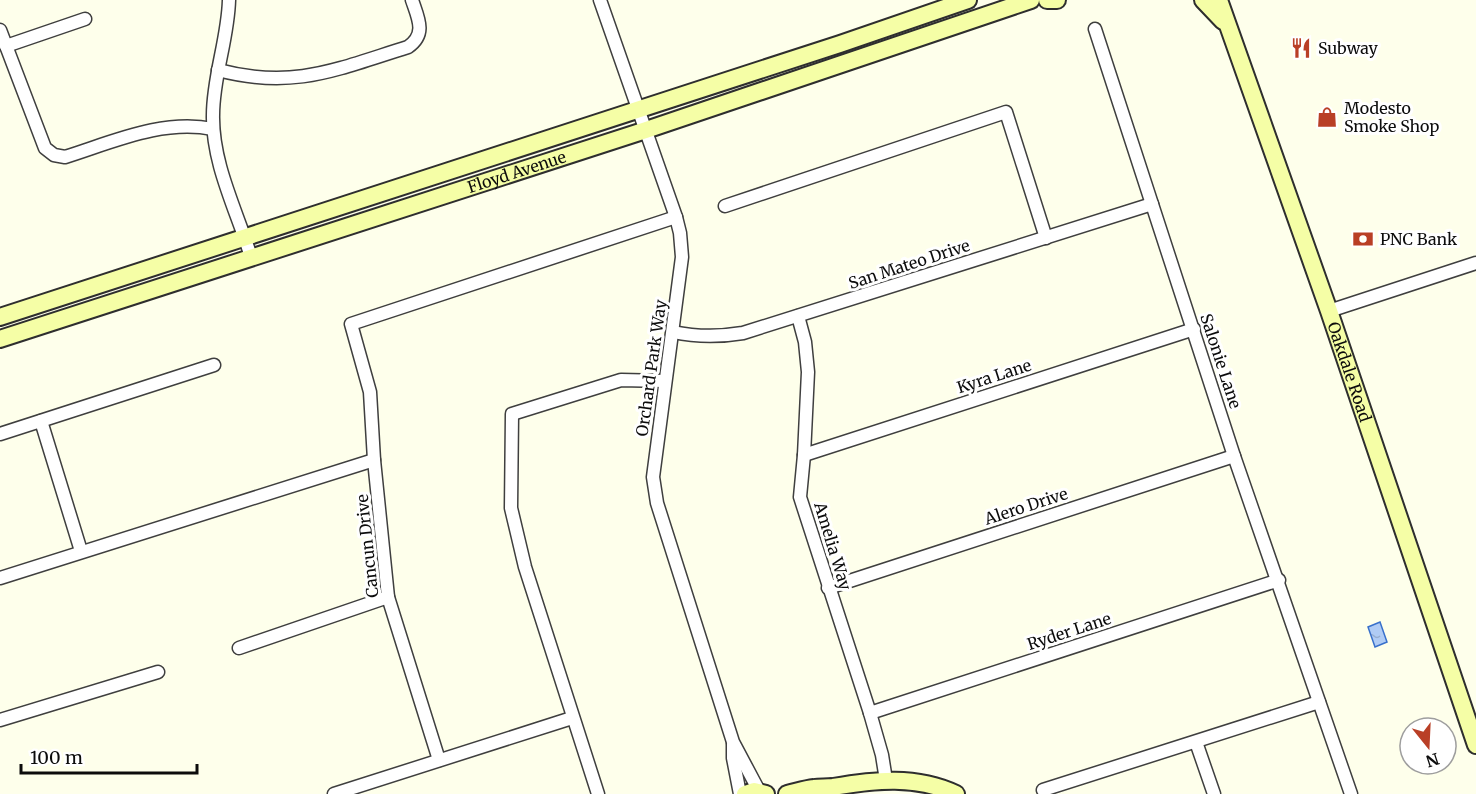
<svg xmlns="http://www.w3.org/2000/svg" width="1476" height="794" font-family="Merriweather,serif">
<defs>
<pattern id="water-ripples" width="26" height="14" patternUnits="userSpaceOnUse" patternTransform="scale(1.5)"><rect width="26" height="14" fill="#b0ccf5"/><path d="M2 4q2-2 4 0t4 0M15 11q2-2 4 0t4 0" fill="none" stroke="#96aed1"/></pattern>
</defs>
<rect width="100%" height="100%" fill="#feffeb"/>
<polygon fill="url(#water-ripples)" stroke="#3870cb" stroke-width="1.5" points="1380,622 1387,642 1375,647 1368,627"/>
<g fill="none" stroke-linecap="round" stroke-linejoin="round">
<g stroke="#3f3f3f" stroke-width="15">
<g id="street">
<path d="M229 0C228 39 213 76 213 115 212 164 237 211 251 257"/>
<polyline points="600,0 676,217 680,233 682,257 653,477 657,503 733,742 759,791"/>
<polyline points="1095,29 1234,456 1351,794"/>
<path d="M0 30 45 148 54 155 65 157C113 142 162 119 213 129"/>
<polyline points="6,46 85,19"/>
<path d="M218 70C294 90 337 69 408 47 427 34 418 18 412 0"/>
<polyline points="725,206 1006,112 1046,238"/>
<polyline points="1329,311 1476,263"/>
<polyline points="798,316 805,342 808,372 804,455 800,497 870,713 882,755 886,780"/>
<path d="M673 332C697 337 719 337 743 333L1152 204"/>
<polyline points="41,421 81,551"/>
<polyline points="0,434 214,365"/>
<polyline points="804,455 1194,329"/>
<polyline points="0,578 374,460"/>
<polyline points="828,588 1234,456"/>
<polyline points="239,648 388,597"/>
<polyline points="870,713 1279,580"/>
<polyline points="0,720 158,672"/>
<polyline points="1196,742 1214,794"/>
<polyline points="733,744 733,758 740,794"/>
<polyline points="439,760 388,597 374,460 370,392 351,324 676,217"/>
<polyline points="1043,790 1319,702"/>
<polyline points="334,794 572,718"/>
<polyline points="598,794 525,567 511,508 512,414 621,380 665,381"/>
</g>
</g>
<g stroke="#2e2e2e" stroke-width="20">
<g id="secondary">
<polyline points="1047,0 1057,0"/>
<polyline points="1203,0 1223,21"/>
<path id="s1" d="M1219 0 1329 311 1476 745"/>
<polyline points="0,317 840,44 968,0"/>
<path id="s2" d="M0 339 646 130 1031 0"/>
<polyline points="745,794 754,791 766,794"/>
<path d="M787 794C796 792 805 789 814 788 820 787 826 788 833 787 874 780 916 775 956 794"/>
</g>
</g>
<use href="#street" stroke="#fff" stroke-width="12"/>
<use href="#secondary" stroke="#f5fea6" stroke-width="16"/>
</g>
<defs>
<g id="restaurant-bare" transform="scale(1.62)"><path d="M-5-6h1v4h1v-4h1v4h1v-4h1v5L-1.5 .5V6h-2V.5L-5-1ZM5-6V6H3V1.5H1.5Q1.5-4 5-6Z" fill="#b93f26" stroke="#fff" stroke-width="2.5" paint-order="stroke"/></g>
<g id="shop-bare" transform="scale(1.62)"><path d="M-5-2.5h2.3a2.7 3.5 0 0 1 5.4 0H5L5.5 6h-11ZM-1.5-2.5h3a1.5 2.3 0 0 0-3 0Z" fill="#b93f26" stroke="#fff" stroke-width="2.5" paint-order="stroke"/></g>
<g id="bank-bare" transform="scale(1.62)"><path d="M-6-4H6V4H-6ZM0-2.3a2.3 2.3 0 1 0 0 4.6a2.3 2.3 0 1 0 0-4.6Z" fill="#b93f26" stroke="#fff" stroke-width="2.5" paint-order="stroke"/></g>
</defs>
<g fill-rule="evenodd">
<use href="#restaurant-bare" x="1301" y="48"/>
<use href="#shop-bare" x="1327" y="117"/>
<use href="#bank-bare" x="1363" y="239"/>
</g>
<g text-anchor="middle" stroke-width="6" stroke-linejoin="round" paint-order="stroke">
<g font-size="16" fill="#0c0c0c" stroke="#fff" text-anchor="start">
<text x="1318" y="54">Subway</text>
<text x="1344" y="114">Modesto<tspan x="1344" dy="18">Smoke Shop</tspan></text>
<text x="1380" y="245">PNC Bank</text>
</g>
<g font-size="16" fill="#0c0c0c" stroke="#fff">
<text dy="6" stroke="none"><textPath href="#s2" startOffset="543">Floyd Avenue</textPath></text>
<text transform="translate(909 264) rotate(-18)" y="6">San Mateo Drive</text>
<text transform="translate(1221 361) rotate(72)" y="6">Salonie Lane</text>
<text transform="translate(651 368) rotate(-82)" y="6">Orchard Park Way</text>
<text dy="6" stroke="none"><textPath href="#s1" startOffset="394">Oakdale Road</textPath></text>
<text transform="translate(994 376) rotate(-18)" y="6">Kyra Lane</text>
<text transform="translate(1026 506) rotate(-18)" y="6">Alero Drive</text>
<text transform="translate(367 546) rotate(-96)" y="6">Cancun Drive</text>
<text transform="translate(833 546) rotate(73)" y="6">Amelia Way</text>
<text transform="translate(1069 631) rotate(-18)" y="6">Ryder Lane</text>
</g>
</g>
<g transform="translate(1428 746) rotate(162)"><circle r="28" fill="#ffffff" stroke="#9e9e9e" stroke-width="1.5"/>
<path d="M0-4.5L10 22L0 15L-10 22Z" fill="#b93f26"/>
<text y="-9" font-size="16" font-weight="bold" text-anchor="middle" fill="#0c0c0c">N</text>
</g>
<path d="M21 764v9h176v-9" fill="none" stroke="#0c0c0c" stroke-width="3"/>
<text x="30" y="764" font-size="18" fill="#0c0c0c" stroke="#ffffff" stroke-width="4.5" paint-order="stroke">100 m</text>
</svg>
